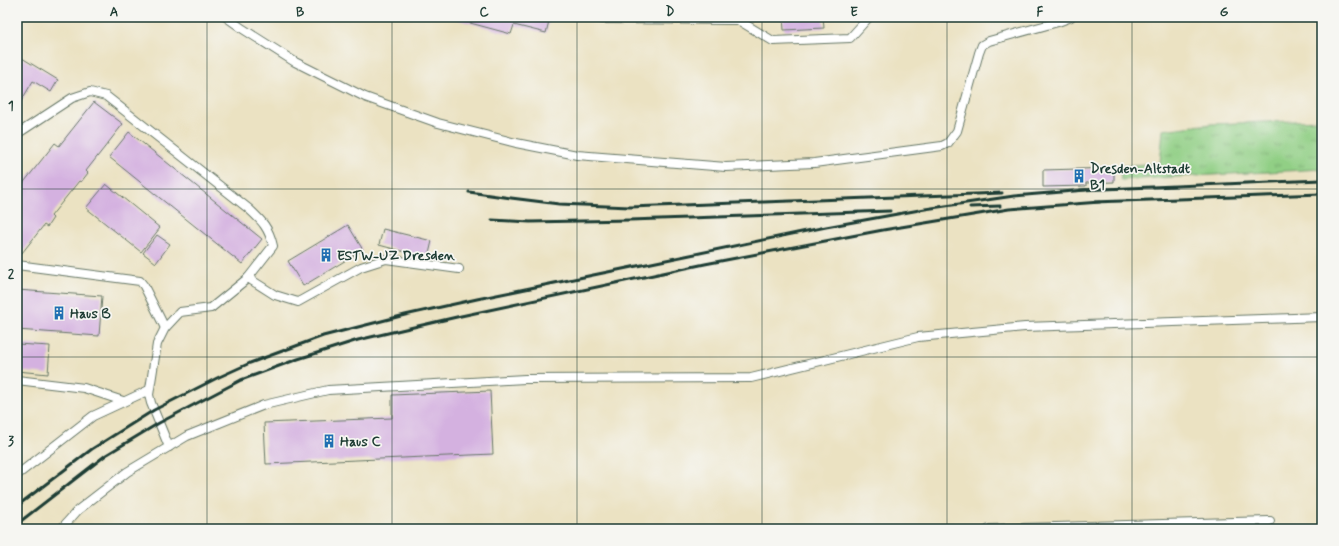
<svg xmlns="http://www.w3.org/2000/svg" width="1339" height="546" font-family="Mynerve,sans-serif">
<defs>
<pattern id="grass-tufts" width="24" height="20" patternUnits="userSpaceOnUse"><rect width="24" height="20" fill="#91cf85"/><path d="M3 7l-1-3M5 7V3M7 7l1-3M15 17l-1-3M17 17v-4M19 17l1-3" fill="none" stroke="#76a96e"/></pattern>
</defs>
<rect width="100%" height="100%" fill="#f6f6f2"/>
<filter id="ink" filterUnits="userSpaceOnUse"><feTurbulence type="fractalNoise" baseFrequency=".025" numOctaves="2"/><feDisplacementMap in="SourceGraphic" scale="8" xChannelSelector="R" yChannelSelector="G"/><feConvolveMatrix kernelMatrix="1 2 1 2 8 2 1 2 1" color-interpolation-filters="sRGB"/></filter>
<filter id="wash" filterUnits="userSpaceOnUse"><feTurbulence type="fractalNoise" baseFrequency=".012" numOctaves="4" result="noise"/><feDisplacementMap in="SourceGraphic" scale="16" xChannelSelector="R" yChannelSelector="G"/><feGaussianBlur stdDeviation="0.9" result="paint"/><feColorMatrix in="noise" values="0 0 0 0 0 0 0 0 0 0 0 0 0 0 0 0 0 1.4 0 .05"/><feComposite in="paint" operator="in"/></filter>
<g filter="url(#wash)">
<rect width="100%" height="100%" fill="#ebe2c2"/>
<polygon fill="url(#grass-tufts)" stroke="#58865c" points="1322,120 1322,169 1121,180 1120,166 1160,163 1163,130 1210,124"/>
<g id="blocks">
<g fill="#d4b1e0">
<polygon points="448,17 550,17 546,33 514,25 511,34"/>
<polygon points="783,17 823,17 824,28 784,30"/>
<polygon points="17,55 58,80 51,92 33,81 17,108"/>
<polygon points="94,102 123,124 86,171 88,173 81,182 79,181 51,216 53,218 47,227 44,225 22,253 17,249 17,191 55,143 59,146"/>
<polygon points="129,132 262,239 242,264 109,157"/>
<polygon points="1114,168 1114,182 1086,183 1086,186 1043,187 1043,170"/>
<polygon points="106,184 160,228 141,252 86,208"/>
<polygon points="348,225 363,250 303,286 288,261"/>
<polygon points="383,229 432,241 428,258 379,245"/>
<polygon points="157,235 170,244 156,263 143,253"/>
<polygon points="17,290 102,296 99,336 17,330"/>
<polygon points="17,344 50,346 48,374 17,371"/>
<polygon points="490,391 493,454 266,464 264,423 392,418 392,395"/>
</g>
</g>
</g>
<g filter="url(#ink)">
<use href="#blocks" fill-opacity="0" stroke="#676" stroke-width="1"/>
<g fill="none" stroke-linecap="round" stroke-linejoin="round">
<g stroke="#676" stroke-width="10">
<g id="lane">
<polyline points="226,17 243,29 295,62 365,97 438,123 516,143 577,155 726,167 814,163 942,146 948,143 957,131 979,53 982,45 989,41 1058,22 1071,17"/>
<polyline points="602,17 602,19 738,20 773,41 850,38 869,17"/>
<path d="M17 134 72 98 90 92 106 96 249 209C262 221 269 228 273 246L248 278 211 308 180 312 165 328 157 344 149 395 151 403 169 447"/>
<polyline points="17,265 140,281 144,286 165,328"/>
<polyline points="248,278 275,295 298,302 361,267 386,259 459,269"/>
<polyline points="17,380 84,388 123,401"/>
<polyline points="17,475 93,416 149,390"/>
<polyline points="61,529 78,510 127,472 187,436 264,405 328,390 525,379 751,378 918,337 1025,327 1322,317"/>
<polyline points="989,529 1270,521"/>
</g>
</g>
<use href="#lane" stroke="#fff" stroke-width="8"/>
<g stroke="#1f3d34" stroke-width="3">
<polyline points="1080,190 1322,180"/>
<polyline points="469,192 511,198 559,204 630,207 1002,193"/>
<polyline points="1094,202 1322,194"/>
<polyline points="970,207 1000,206"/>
<polyline points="492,220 530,222 630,220 890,211"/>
<polyline points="17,506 92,449 154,410 217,378 250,363 323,336 405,315 477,299 826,227 925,209 1014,196 1086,190"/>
<polyline points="17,524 106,455 159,423 241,380 298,359 358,340 461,316 705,264 883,230 1009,209 1100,202"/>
</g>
</g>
</g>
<path fill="none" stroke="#1f3d34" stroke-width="1" stroke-opacity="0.55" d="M207 17V529M392 17V529M577 17V529M762 17V529M947 17V529M1132 17V529M17 189H1322M17 357H1322"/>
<defs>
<g id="building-bare" transform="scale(1.08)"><path d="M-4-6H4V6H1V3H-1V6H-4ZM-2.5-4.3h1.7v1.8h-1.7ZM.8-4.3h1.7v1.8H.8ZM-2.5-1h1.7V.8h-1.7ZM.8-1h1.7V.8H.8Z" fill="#1f6fb2" stroke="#f6f6f2" stroke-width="2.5" paint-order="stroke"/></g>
</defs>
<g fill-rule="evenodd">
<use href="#building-bare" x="1079" y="176"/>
<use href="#building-bare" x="326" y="255"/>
<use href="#building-bare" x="59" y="313"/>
<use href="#building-bare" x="329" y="441"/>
</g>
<g text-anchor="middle" stroke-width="3.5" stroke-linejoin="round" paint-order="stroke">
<g font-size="14" font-weight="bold" fill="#1f3d34" stroke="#f6f6f2" text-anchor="start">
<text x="1090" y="173">Dresden-Altstadt<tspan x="1090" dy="16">B1</tspan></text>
<text x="337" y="260">ESTW-UZ Dresden</text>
<text x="70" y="318">Haus B</text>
<text x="340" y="446">Haus C</text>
</g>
</g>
<rect width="1339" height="546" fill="none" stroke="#f6f6f2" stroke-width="44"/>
<rect x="22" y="22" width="1295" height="502" fill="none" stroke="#1f3d34" stroke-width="1.5"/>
<g font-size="13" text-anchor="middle" font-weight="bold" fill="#1f3d34">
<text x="114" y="16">A</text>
<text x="300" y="16">B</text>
<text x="484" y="16">C</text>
<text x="670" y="16">D</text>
<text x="854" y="16">E</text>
<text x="1040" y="16">F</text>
<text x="1224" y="16">G</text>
<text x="11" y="110">1</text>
<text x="11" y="278">2</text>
<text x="11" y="445">3</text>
</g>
</svg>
